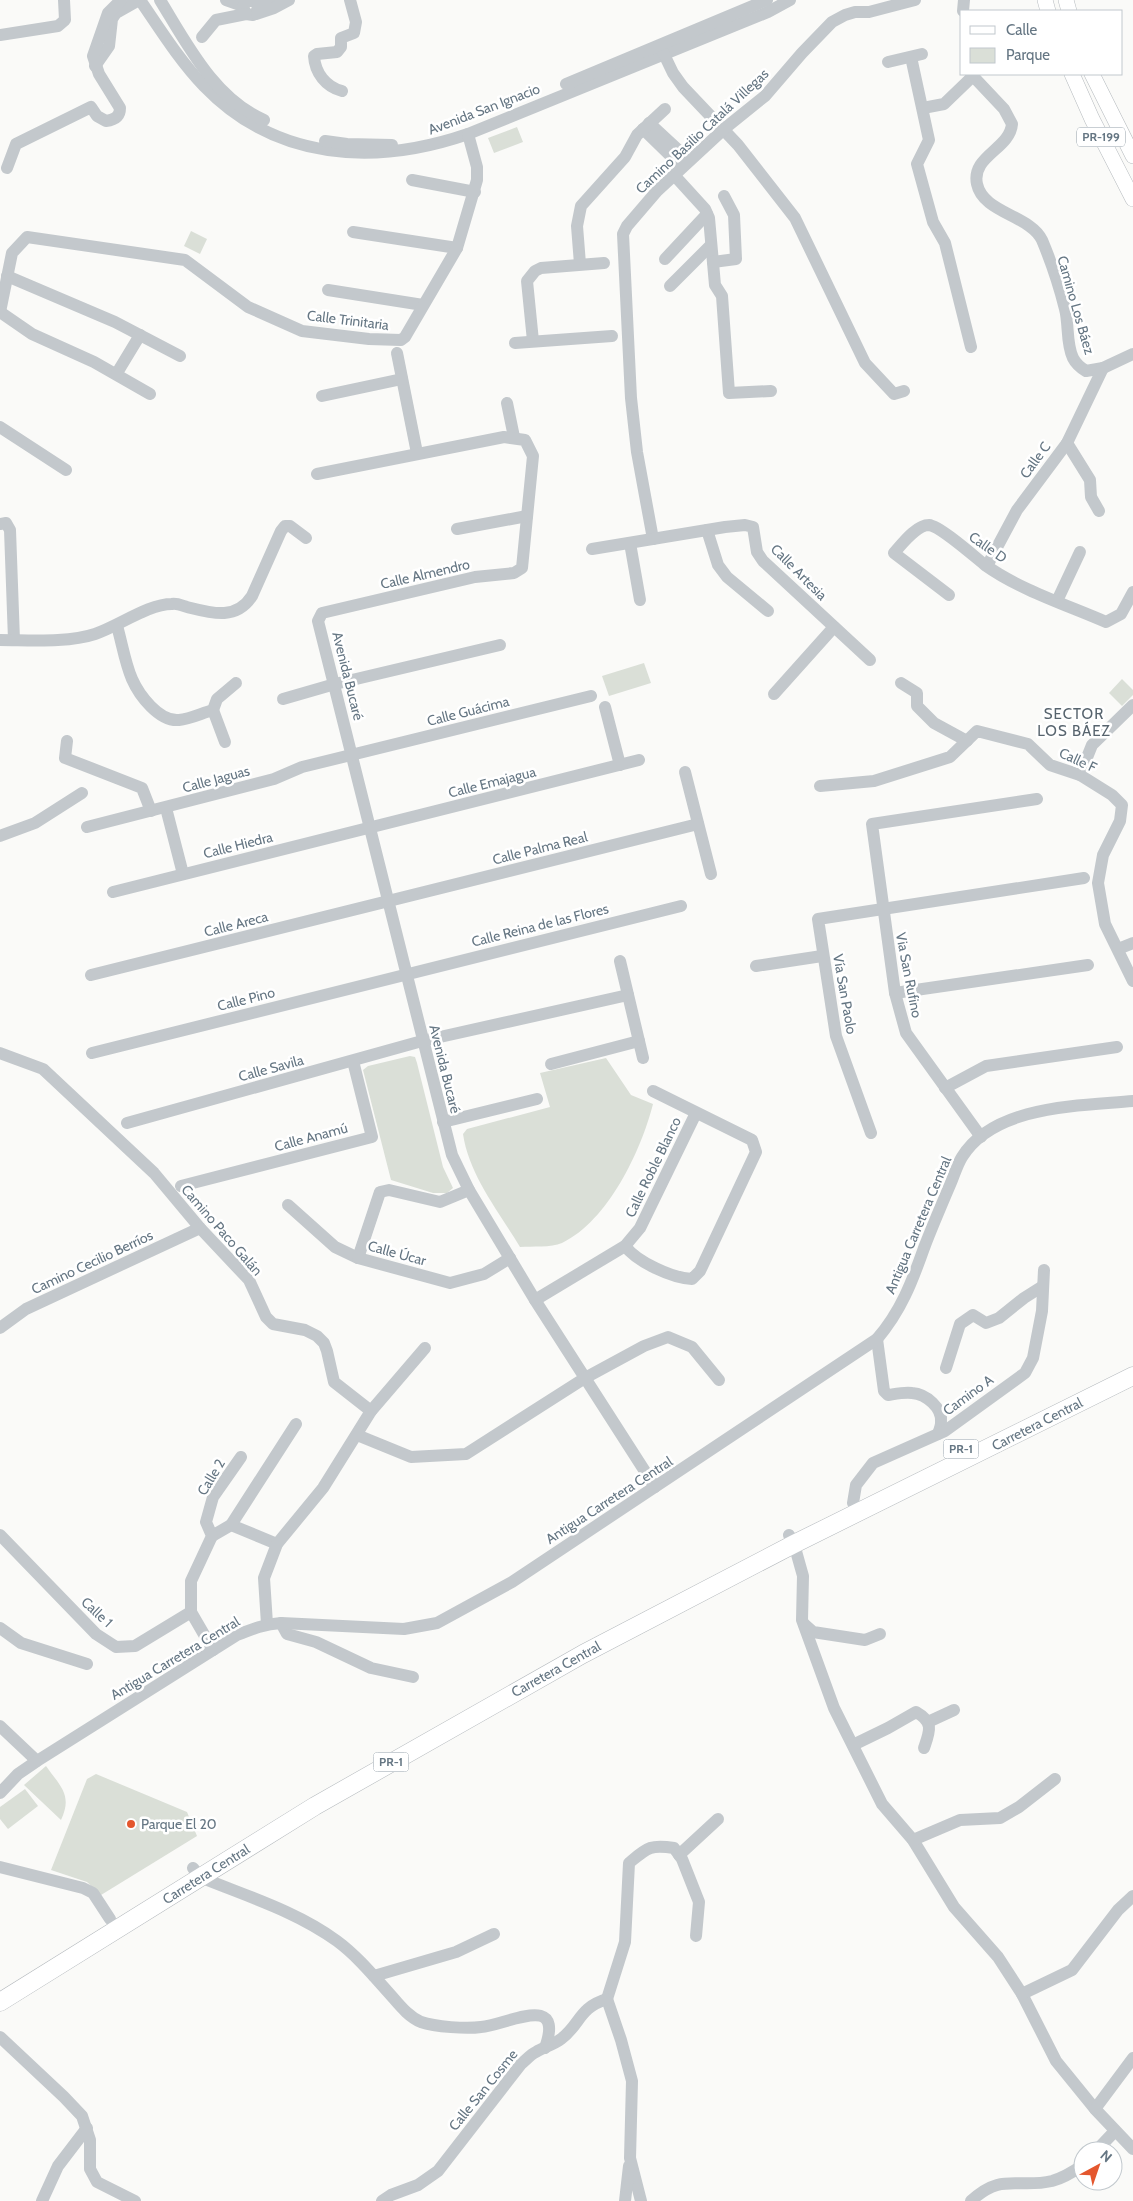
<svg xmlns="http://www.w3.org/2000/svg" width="1133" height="2201" font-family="Cabin,sans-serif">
<rect width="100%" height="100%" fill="#fafaf8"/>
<g fill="#dadfd7">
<polygon points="517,127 523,142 494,153 488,138"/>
<polygon points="191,231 207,239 200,254 184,246"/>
<polygon points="644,663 651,683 609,696 602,676"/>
<polygon points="1122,679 1133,690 1133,695 1122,706 1109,693"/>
<polygon points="410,1056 415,1057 417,1063 443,1167 453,1188 447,1193 433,1193 391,1180 363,1070 368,1066"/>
<path d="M606 1058 631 1095 653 1104C641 1151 608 1221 562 1243 551 1248 532 1246 520 1247 499 1212 469 1175 463 1134L467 1129 550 1107 540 1073Z"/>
<path d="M46 1766C60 1786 73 1795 61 1820L24 1785Z"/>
<polygon points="96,1774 187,1812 197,1836 101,1895 87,1882 51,1870 87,1779"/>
<polygon points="25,1789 38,1806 8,1829 0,1819 0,1807"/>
</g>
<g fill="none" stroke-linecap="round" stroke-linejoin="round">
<g stroke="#b5babe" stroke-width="16">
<g id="major">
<polyline points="1045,0 1048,11"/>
<polyline points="1066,0 1069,11"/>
<polyline points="1072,74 1092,119 1133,199"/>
<polyline points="1092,74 1133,156"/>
</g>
</g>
<g stroke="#b4b9bd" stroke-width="19">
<polyline id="highway" points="0,2002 315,1806 583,1654 794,1544 1133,1376"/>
</g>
<g stroke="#c3c8cc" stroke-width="12">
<path d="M140 0C160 29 179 60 204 86 276 161 375 166 468 134L768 12 790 0"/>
<path d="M160 0C187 44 214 98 264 120"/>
<polyline points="226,0 243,6"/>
<polyline points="255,2 258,6 257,12 253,15 246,14 243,7 247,1 276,0"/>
<polyline points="963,11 964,0"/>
<polyline points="256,14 274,8 289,0"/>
<polyline points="0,35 58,26 65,20 64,0"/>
<polyline points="202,37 216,20 246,14"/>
<polyline points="661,48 673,73 683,87 738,145 795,218 865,363 894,394 904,391"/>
<polyline points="911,57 929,140 917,164 933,222 945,243 971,347"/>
<polyline points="888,62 922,54"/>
<polyline points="95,66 109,46 112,19 116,13 139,0"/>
<path d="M971 74 1004 109 1012 124C1010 149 971 156 977 184 983 213 1030 215 1042 240 1050 259 1060 289 1065 309 1069 324 1066 344 1073 358 1076 364 1081 368 1086 371L1103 368 1133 354"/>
<polyline points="566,84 767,0"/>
<path d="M342 91C326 87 315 73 314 56L317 54 337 52 341 47V38L354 33 356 22 350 0"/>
<polyline points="923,108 944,104 972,77"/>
<polyline points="649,123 689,160"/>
<polyline points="643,129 682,167"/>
<polyline points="325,141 347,144 392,145"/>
<path d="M7 168 16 144 91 107 97 116 106 121C114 120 120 117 120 108L99 74 93 56 108 13 121 0"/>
<polyline points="674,175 705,209 709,218 715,285 722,296 729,393 771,391"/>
<polyline points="412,180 475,192"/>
<polyline points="353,232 457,248"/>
<polyline points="665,259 707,214"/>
<polyline points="713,262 736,259 734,215 724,196"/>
<polyline points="580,264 577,226 581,206 625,157 637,135 665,109"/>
<polyline points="7,276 115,322 180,356"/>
<polyline points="670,286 711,245"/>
<polyline points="328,290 423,305"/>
<polyline points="0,312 12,253 27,237 185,260 248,307 302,331 369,339 401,340 405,337 457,248 477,180 477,167 468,134"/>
<polyline points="0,312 32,334 94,362 150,394"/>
<polyline points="533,341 527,281 535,271 541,268 604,263"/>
<polyline points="515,343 612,336"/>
<polyline points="397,353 417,453"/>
<polyline points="117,373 140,335"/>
<polyline points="322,396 402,379"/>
<polyline points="507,403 514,437"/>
<polyline points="0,427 66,470"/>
<polyline points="1067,443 1090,480 1091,497 1099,511"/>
<polyline points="317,474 504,437 525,440 533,456 522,568 514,573 475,577 322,613 318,621 452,1155 469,1190 535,1300 655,1487"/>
<polyline points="0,524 6,523 10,530 14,640"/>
<polyline points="457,529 527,516"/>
<polyline points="707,530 718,565 727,577 768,611"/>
<polyline points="653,539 637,452 631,398 623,234 627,226 657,191 724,129 765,96 802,53 832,22 845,15 855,12 869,12 915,0"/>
<polyline points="630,543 640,600"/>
<polyline points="592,549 725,527 745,525 753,527 757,552 763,561 870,660"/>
<polyline points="987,566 1017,510 1067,443 1103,368"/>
<path d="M949 595 894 553C902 544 916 525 929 525 940 526 975 557 985 565 1020 590 1067 605 1106 622L1121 614 1133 592"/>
<polyline points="1057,601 1080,552"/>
<path d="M117 626C122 643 125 663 132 679 139 695 159 722 179 720 190 719 202 713 213 710L217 699 236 683"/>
<path d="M0 640C29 640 68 643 95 634 119 626 148 604 172 604 177 603 183 606 187 607 211 613 236 621 252 596L281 531 285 526H290L306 538"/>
<polyline points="901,683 917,693 917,706 934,723 967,741"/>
<polyline points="774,694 834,627"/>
<polyline points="283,699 335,684 500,645"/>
<polyline points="605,707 620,765"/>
<polyline points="213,710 225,742"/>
<polyline points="67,741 65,758 142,788 151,811"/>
<polyline points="685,772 711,874"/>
<polyline points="1080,775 1092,745 1133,705"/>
<polyline points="820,786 874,781 950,757 977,731 1028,744 1050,765 1080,775 1112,795 1122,805 1120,821 1103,855 1098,883 1105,924 1133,981"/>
<polyline points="166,808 183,874"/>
<polyline points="87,827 274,779 302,767 591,696"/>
<polyline points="0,836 35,823 82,793"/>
<polyline points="113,892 639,760"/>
<polyline points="1118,949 1133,943"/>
<polyline points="620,961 643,1058"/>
<polyline points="756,966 822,956"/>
<polyline points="91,975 698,824"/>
<polyline points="895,993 1088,965"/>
<polyline points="0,1053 43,1069 154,1173 200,1228 249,1280 266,1317 273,1324 305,1330 317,1336 324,1343 327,1351 334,1382 371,1411"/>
<polyline points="92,1053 681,906"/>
<polyline points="551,1064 639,1041"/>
<polyline points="945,1088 986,1066 1117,1047"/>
<polyline points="443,1122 537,1099"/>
<polyline points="127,1123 422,1041 628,995"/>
<polyline points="871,1133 836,1036 818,919 1084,878"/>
<polyline points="981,1137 906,1033 895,993 872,824 1037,799"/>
<polyline points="181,1186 372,1137 353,1061"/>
<polyline points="288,1205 335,1247 358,1258 450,1283 484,1274 510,1258"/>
<path d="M625 1246C637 1262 672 1278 692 1279L700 1271 756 1152 752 1140 653 1091"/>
<polyline points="358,1258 380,1192 389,1190 440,1202 469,1190"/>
<polyline points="535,1300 625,1246 640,1228 696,1113"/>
<polyline points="0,1328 26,1309 200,1228"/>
<path d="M877 1339 884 1391 888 1395C895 1394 904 1392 912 1393 926 1394 943 1408 941 1423 941 1426 939 1431 938 1434"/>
<polyline points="946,1368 960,1324 973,1315 986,1323 999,1318 1024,1298 1043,1286"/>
<polyline points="357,1435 411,1457 466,1454 585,1378 644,1346 668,1337 692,1347 719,1380"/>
<polyline points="853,1503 856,1485 873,1463 945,1431 1025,1373 1033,1358 1042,1311 1044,1270"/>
<polyline points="231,1525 277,1544"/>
<polyline points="0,1535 96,1634 116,1647 135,1646 191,1612"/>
<polyline points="789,1535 794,1544 803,1576 802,1620 834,1708 882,1804 913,1840 954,1907 998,1957 1022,1994 1056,2061 1095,2109 1133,2149"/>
<polyline points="212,1536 231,1525 296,1424"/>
<polyline points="281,1623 287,1634 316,1642 371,1668 413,1677"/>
<polyline points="267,1624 264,1578 277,1544 323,1488 371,1411 425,1348"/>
<polyline points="804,1624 813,1632 865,1640 880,1634"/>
<polyline points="0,1628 21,1643 87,1664"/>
<polyline points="213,1650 191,1612 191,1581 212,1536 206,1522 213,1497 241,1457"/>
<polyline points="928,1722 954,1710"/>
<polyline points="0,1726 37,1761"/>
<path d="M853 1745 888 1728 916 1712C934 1722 930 1731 924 1748"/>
<path d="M0 1793 18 1774 37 1761 237 1635C252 1629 265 1624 281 1623L404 1629 437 1623 512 1582 877 1339C901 1311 912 1282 924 1248 932 1227 941 1206 950 1185 954 1176 957 1165 962 1157 994 1105 1079 1106 1133 1101"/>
<polyline points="913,1840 960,1820 1000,1818 1019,1807 1055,1779"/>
<polyline points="679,1855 718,1819"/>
<polyline points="0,1867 83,1888 93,1893 110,1919"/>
<path d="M193 1868 200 1877C246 1896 296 1911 337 1941 356 1955 372 1974 388 1992 398 2003 407 2016 421 2022 435 2027 467 2029 481 2027 507 2025 565 1991 545 2048"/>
<polyline points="374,1976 456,1952 494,1934"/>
<polyline points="1022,1994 1072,1970 1118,1910 1133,1896"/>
<path d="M607 1999 625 1942 629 1863C647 1848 650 1844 674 1848L682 1859 699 1902 696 1936"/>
<polyline points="607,1999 621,2040 632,2081 630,2158 641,2201"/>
<polyline points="0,2037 64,2097 82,2116 90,2140 90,2169 97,2182 135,2201"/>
<polyline points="1095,2109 1133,2058"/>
<polyline points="1096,2151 1115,2131"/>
<polyline points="42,2201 58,2166 87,2128"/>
<path d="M382 2201 391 2195 418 2185 438 2171 521 2064C526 2060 531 2054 536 2052 544 2047 553 2045 561 2039 581 2024 578 2008 607 1999"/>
<polyline points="625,2201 629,2166"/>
<path d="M971 2201C1002 2172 1017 2189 1052 2181 1063 2178 1073 2172 1083 2165"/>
</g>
<use href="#major" stroke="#fff" stroke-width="15"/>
<use href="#highway" stroke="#fff" stroke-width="18"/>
</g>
<circle fill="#e4572e" stroke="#fff" stroke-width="2" cx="131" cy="1824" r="5"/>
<g text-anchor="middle" stroke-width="5" stroke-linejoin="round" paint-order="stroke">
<g fill="#fff" stroke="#939fa8" stroke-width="1">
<rect x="1077" y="127.5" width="48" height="19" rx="4"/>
<rect x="943.5" y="1439.5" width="35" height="19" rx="4"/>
<rect x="373.5" y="1752.5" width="35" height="19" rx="4"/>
</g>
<g font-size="12" font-weight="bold" fill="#657683">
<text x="1101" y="141">PR-199</text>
<text x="961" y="1453">PR-1</text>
<text x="391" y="1766">PR-1</text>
</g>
<g font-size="14" fill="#657683" stroke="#fff">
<text transform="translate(484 109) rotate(-21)" y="5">Avenida San Ignacio</text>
<text transform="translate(702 131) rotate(-43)" y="5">Camino Basilio Catalá Villegas</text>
<text transform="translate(1076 305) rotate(74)" y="5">Camino Los Báez</text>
<text transform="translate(348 320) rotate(7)" y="5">Calle Trinitaria</text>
<text transform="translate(1035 460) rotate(-54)" y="5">Calle C</text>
<text transform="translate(988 547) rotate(35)" y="5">Calle D</text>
<text transform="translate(799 572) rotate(45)" y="5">Calle Artesia</text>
<text transform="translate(425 574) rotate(-13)" y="5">Calle Almendro</text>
<text transform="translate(348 676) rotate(76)" y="5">Avenida Bucaré</text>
<text transform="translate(468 711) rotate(-14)" y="5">Calle Guácima</text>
<text transform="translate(1078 760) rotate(25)" y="5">Calle F</text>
<text transform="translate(216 779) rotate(-15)" y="5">Calle Jaguas</text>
<text transform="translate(492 782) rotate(-14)" y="5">Calle Emajagua</text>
<text transform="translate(238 845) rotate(-14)" y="5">Calle Hiedra</text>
<text transform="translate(540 848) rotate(-14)" y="5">Calle Palma Real</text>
<text transform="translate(236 924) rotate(-14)" y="5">Calle Areca</text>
<text transform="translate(540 925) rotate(-14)" y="5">Calle Reina de las Flores</text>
<text transform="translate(909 975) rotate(79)" y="5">Via San Rufino</text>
<text transform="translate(845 994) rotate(80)" y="5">Vía San Paolo</text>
<text transform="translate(246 999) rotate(-14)" y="5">Calle Pino</text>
<text transform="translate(271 1068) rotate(-15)" y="5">Calle Savila</text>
<text transform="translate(445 1069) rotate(76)" y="5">Avenida Bucaré</text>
<text transform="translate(311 1137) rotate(-15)" y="5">Calle Anamú</text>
<text transform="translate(653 1167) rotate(-64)" y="5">Calle Roble Blanco</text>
<text transform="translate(918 1225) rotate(-67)" y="5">Antigua Carretera Central</text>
<text transform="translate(222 1230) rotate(49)" y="5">Camino Paco Galán</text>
<text transform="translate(397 1253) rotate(15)" y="5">Calle Úcar</text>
<text transform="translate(92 1262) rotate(-25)" y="5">Camino Cecilio Berríos</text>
<text transform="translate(968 1395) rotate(-36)" y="5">Camino A</text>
<text transform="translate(1037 1424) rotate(-27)" y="5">Carretera Central</text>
<text transform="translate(211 1477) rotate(-59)" y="5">Calle 2</text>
<text transform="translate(609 1500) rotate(-33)" y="5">Antigua Carretera Central</text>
<text transform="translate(97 1612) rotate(43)" y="5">Calle 1</text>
<text transform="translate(175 1658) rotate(-31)" y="5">Antigua Carretera Central</text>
<text transform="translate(556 1669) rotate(-29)" y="5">Carretera Central</text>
<text transform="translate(206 1874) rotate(-32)" y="5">Carretera Central</text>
<text transform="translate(483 2090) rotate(-51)" y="5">Calle San Cosme</text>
</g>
<g font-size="14" fill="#657683" stroke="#fff" text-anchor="start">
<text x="141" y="1829">Parque El 20</text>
</g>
<g font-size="15" letter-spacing="1" fill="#57646e" stroke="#fff">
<text x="1074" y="719">SECTOR<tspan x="1074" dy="17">LOS BÁEZ</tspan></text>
</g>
</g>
<rect x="960" y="10" width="162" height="65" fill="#ffffff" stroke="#c1c8cd"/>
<rect x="970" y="26" width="25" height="8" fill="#ffffff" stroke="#c1c8cd"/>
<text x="1006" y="35" font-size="15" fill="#657683">Calle</text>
<rect x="970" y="48" width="25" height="15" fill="#dadfd7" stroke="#c1c8cd"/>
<text x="1006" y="60" font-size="15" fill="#657683">Parque</text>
<g transform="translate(1098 2166) rotate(40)"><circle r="24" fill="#ffffff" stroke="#c1c8cd"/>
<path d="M0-4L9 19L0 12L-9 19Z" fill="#e4572e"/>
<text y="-8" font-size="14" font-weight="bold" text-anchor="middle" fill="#657683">N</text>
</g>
</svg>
